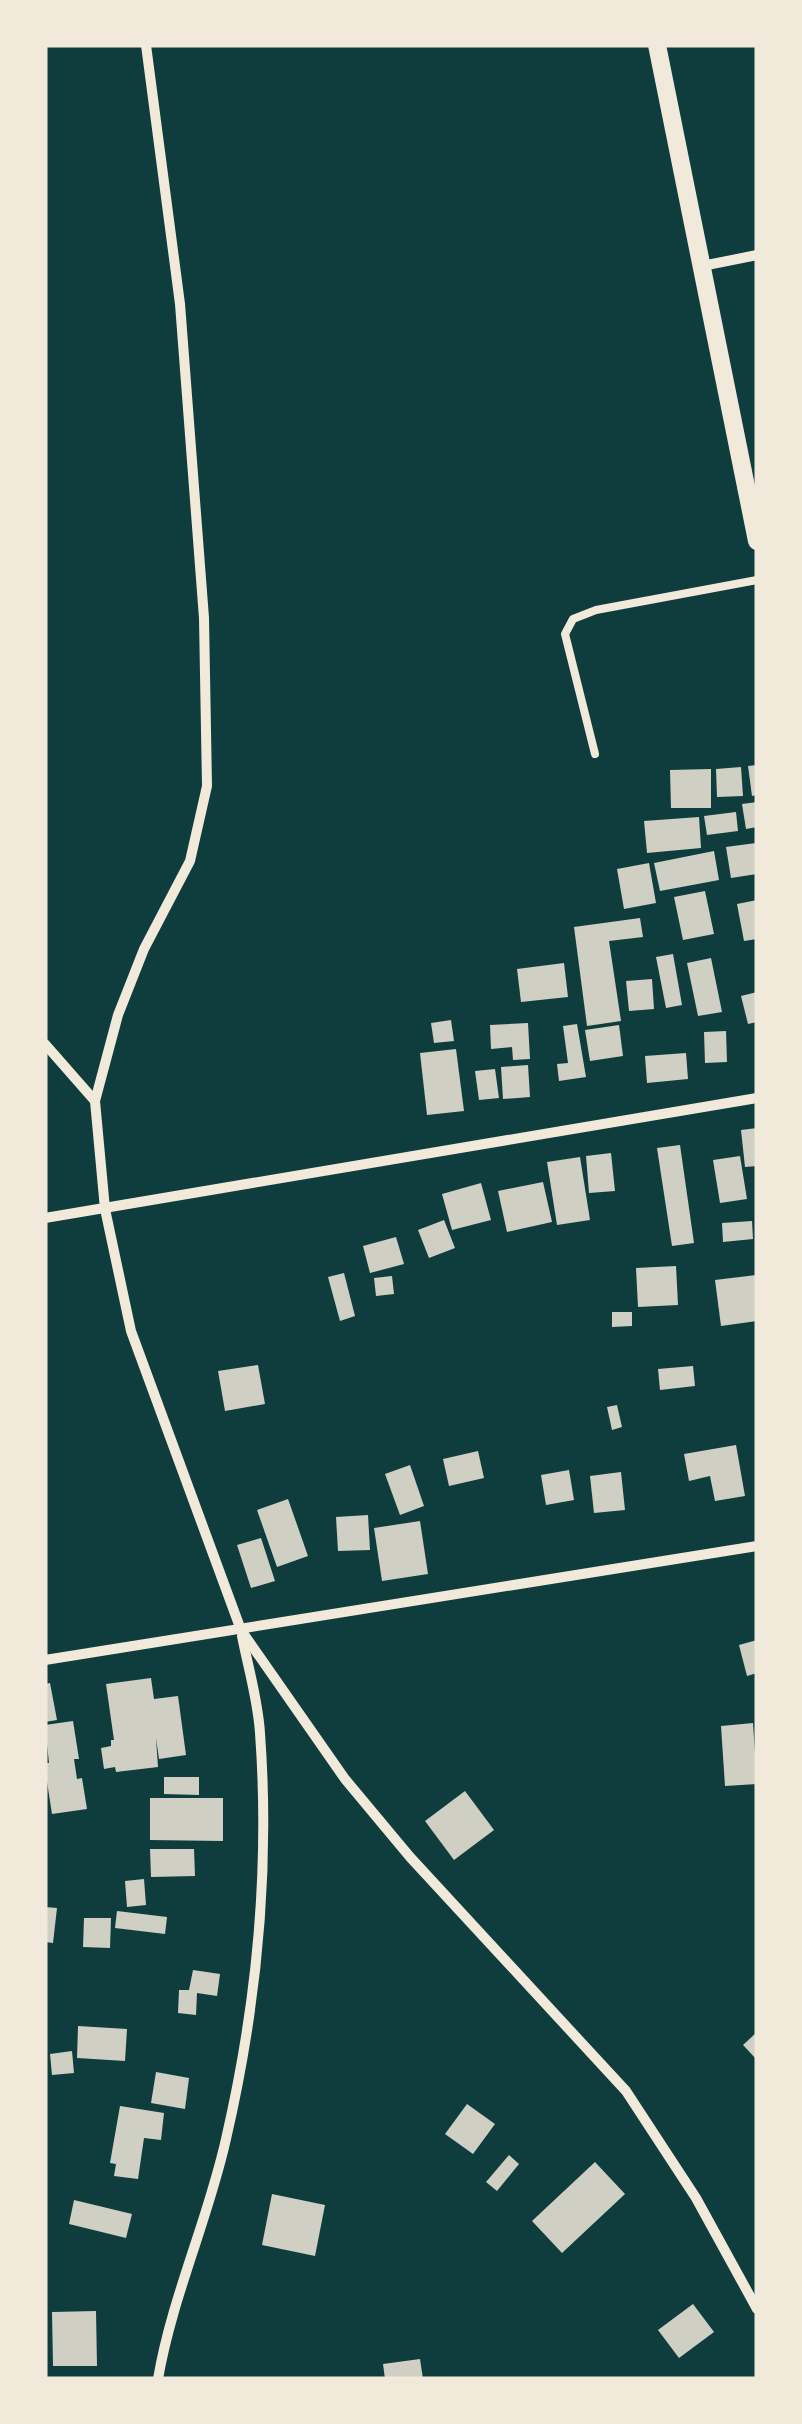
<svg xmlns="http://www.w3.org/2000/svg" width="802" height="2424" font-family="'PT Serif',serif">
<rect width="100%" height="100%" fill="#0f3d3e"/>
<g fill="#cfcfc3">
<polygon points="757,765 757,795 752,796 748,766"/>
<polygon points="741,767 743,796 717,797 716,769"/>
<polygon points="711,769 711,808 671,808 670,770"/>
<polygon points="757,802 757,827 746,829 742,804"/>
<polygon points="736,812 738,831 707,835 704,816"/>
<polygon points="699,817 701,848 647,853 644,821"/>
<polygon points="756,843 757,874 731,878 726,847"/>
<polygon points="714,851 719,880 660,891 654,863"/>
<polygon points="649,863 656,903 624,909 617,869"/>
<polygon points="705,891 714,934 683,940 674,897"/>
<polygon points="757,900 757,939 744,941 737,904"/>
<polygon points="640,918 643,937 609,941 621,1021 587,1026 574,927"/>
<polygon points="673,954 682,1005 666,1008 656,957"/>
<polygon points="711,958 722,1012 698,1016 687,963"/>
<polygon points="564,963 568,997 521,1002 517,969"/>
<polygon points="652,979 654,1009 629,1011 626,981"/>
<polygon points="757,992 757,1022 748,1024 741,996"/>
<polygon points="451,1020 454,1041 434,1043 431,1023"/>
<polygon points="528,1023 530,1059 513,1060 512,1047 491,1049 490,1025"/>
<polygon points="577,1024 586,1077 559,1081 557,1064 568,1063 563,1026"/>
<polygon points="619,1025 623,1056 590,1061 585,1030"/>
<polygon points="726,1031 727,1062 705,1063 704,1032"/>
<polygon points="456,1049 464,1111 427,1115 420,1053"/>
<polygon points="686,1053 688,1079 647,1083 645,1056"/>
<polygon points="528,1065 530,1097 503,1099 501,1067"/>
<polygon points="495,1069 499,1098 479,1100 475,1071"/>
<polygon points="757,1128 757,1166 745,1167 741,1130"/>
<polygon points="680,1145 694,1243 672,1246 657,1148"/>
<polygon points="611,1153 615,1191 589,1193 586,1156"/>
<polygon points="740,1156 747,1199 720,1203 713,1160"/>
<polygon points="580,1157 590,1220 557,1225 547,1162"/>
<polygon points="543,1182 552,1222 507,1232 498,1191"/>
<polygon points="481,1183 491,1220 452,1230 442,1194"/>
<polygon points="444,1220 455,1248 429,1258 418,1230"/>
<polygon points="752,1221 753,1239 723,1242 722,1223"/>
<polygon points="396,1237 404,1264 370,1273 363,1246"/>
<polygon points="676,1266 678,1305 638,1307 636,1268"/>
<polygon points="344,1273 355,1316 340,1321 328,1277"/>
<polygon points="756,1275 757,1321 721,1326 715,1280"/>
<polygon points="392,1276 394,1294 376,1296 374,1278"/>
<polygon points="612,1312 632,1312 632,1326 612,1327"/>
<polygon points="258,1365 265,1404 225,1411 218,1371"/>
<polygon points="693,1366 695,1386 660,1390 658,1369"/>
<polygon points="617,1405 622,1427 612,1430 607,1407"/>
<polygon points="736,1445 745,1496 715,1501 710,1476 689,1481 684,1454"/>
<polygon points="478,1451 484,1478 449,1486 443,1459"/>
<polygon points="410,1465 424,1506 400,1515 385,1474"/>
<polygon points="569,1470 574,1500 546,1505 541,1475"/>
<polygon points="621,1472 625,1510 594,1513 590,1476"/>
<polygon points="288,1499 308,1556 277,1567 257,1510"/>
<polygon points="368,1515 370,1550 338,1551 336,1517"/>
<polygon points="420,1521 428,1574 382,1581 374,1528"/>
<polygon points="261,1538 275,1581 251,1588 237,1545"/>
<polygon points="757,1640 757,1673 747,1676 739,1645"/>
<polygon points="151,1678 154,1699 178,1696 186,1755 159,1759 156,1738 158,1767 116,1772 115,1767 104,1769 101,1748 111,1746 111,1740 114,1740 106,1684"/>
<polygon points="50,1683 57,1720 45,1722 45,1684"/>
<polygon points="73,1721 79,1759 74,1759 77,1779 82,1778 87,1809 52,1814 45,1769 45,1763 49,1763 45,1725"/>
<polygon points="753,1723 757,1784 725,1786 721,1726"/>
<polygon points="164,1777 199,1777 199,1795 164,1794"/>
<polygon points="465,1791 494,1830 454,1860 425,1821"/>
<polygon points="150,1798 223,1798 223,1841 150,1840"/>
<polygon points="150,1849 194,1849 195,1876 151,1877"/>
<polygon points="144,1879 146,1905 127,1907 125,1881"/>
<polygon points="45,1907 57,1908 53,1943 45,1942"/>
<polygon points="117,1911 167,1917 165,1934 115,1928"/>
<polygon points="84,1918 111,1918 110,1948 83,1947"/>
<polygon points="193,1970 220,1974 217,1996 197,1993 196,2015 178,2013 179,1990 189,1990"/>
<polygon points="78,2026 127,2029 125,2061 77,2058"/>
<polygon points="757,2032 757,2060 743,2045"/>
<polygon points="72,2051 74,2073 52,2075 50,2054"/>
<polygon points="156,2072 189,2078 185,2109 151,2103"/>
<polygon points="467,2104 495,2124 473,2154 445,2134"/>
<polygon points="120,2106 164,2113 161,2140 144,2138 138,2179 114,2176 116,2164 110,2163"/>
<polygon points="509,2155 519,2164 497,2191 486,2182"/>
<polygon points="595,2162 625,2194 562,2253 532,2221"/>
<polygon points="272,2194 325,2205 315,2256 262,2245"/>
<polygon points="74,2200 132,2214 126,2238 69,2224"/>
<polygon points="693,2304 714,2332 679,2358 658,2330"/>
<polygon points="96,2311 97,2366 53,2366 52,2312"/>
<polygon points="420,2359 423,2379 385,2379 383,2364"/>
</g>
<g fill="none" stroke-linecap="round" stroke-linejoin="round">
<polyline stroke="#f1e9da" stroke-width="8" points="595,754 565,634 573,619 596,610 757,580"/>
<g stroke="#f1e9da" stroke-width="10">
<polyline points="146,45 180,304 204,618 207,786 190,861 144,949 118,1015 95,1101 105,1209 131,1331 241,1630 345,1779 410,1857 626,2091 696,2198 757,2309"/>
<polyline points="702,266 757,255"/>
<polyline points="45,1044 95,1101"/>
<polyline points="45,1218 757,1098"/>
<polyline points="45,1660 757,1546"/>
<path d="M158 2379C172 2297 208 2220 226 2139 257 2005 270 1870 260 1733 258 1700 248 1667 242 1636"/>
</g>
<polyline stroke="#f1e9da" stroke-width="18" points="657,45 757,541"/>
</g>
<rect width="802" height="2424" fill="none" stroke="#f1e9da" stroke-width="95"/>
</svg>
